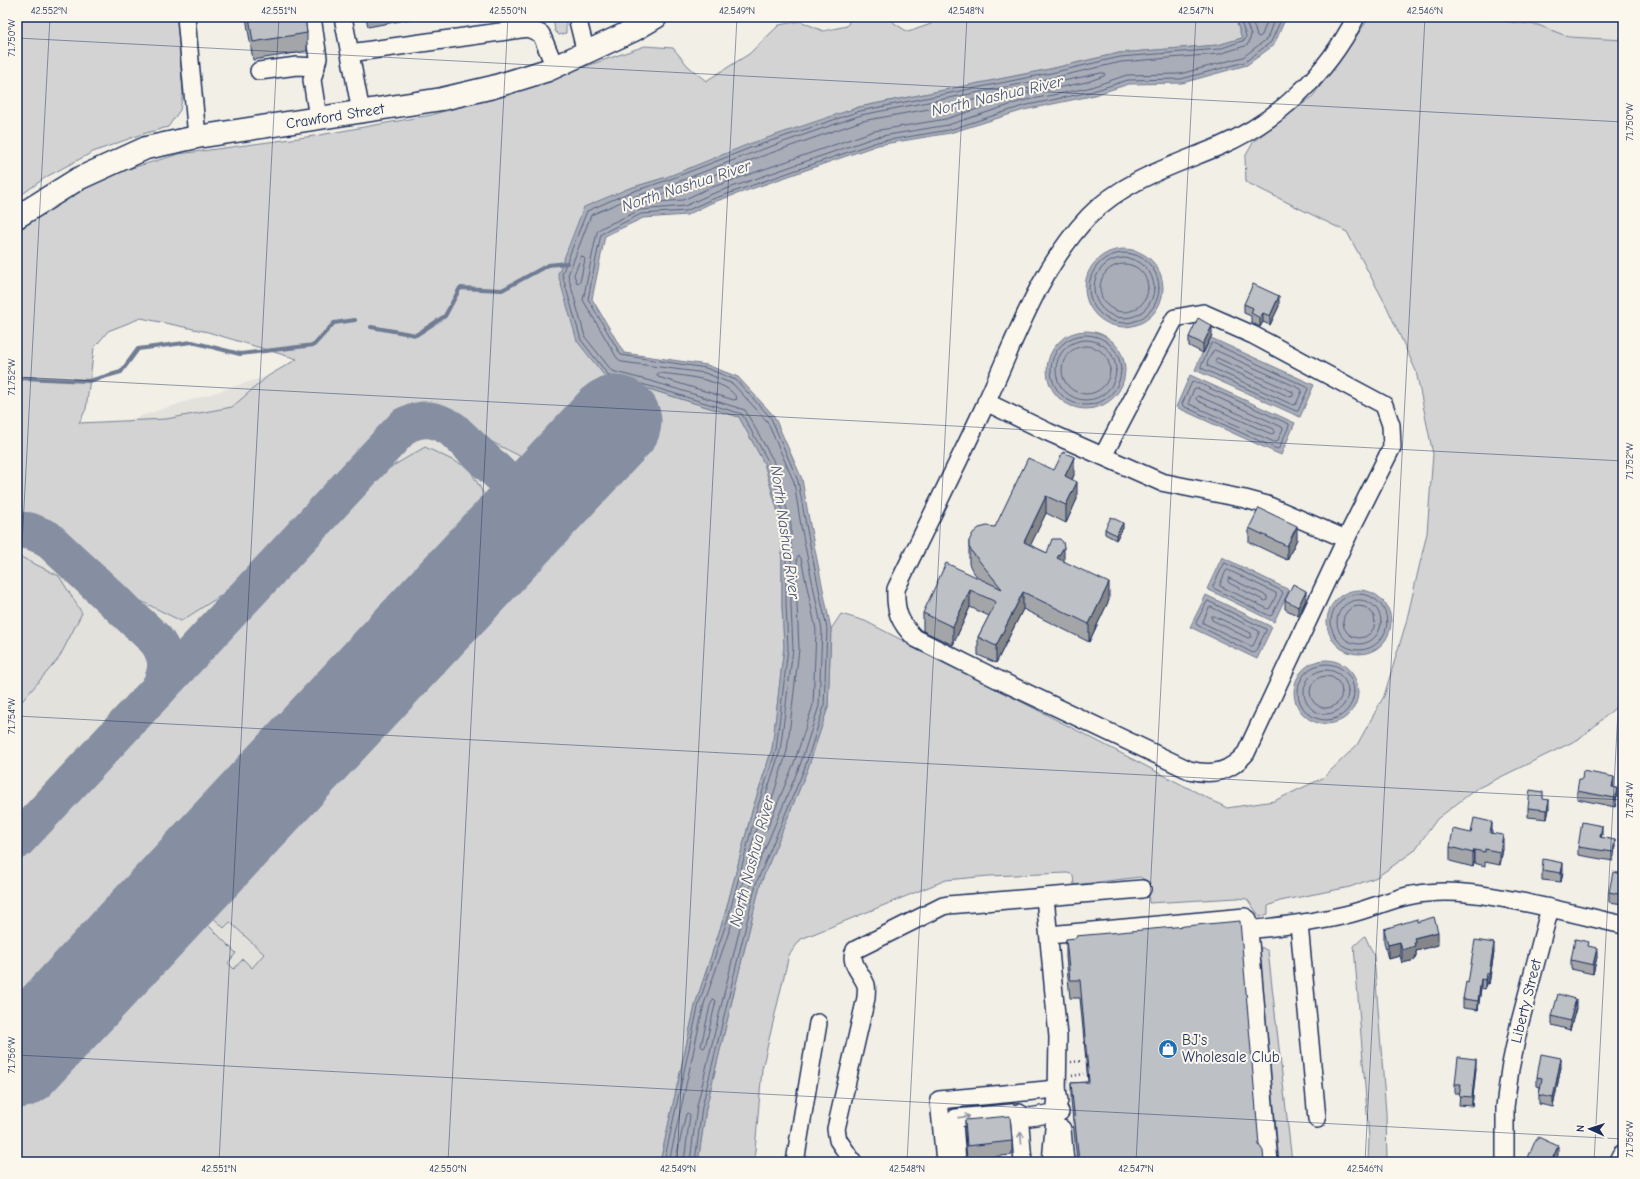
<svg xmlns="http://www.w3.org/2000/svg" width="1640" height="1179" font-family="'Comic Neue',sans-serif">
<rect width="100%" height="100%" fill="#f2efe6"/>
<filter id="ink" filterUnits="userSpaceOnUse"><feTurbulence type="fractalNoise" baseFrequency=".025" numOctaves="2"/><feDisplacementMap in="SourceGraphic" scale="8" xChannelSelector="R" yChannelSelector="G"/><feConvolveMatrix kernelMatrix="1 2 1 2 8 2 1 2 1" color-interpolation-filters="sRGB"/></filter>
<g filter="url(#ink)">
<g fill="#e2e1dc">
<polygon points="1464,17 1623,17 1623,40 1569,37 1538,25"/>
<polygon points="538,294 637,431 647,492 295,967 17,1162 17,455 381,340"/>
</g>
<g fill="#d2d3d2" stroke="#768198" fill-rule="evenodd">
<polygon points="17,17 177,17 183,93 180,110 168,127 139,135 93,152 46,177 17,198"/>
<polygon points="553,17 566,17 566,33 559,35 555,31"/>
<path d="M851 17H892L894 23 908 32 931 24 938 17H1235L1242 38 1218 45 1119 53 1050 69 859 107 667 177 627 189 558 274 607 379 652 390 739 417 764 463 782 526V605L784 647 772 749 752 811 725 914 696 1002 660 1162H17V1107L197 914 236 953 228 963 234 969 243 959 252 968 264 954 230 922 224 928 203 908 640 441 592 399 532 462C516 454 499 446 483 437 451 416 427 391 391 422L225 593 181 621 135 598 53 527 30 513 17 512V232L35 218 108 175 179 154 314 136 431 115 537 83 645 46 673 48 688 66 706 81 749 54 779 25 800 21 823 31 847 26ZM141 318 208 332 297 359 268 376 232 407 166 419 79 423 86 409 94 348 108 331Z"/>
<polygon points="1370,17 1464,17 1538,25 1569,37 1623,40 1623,701 1581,738 1476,789 1437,819 1414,851 1377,877 1350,887 1280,901 1268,906 1268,914 1260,917 1247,899 1237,898 1149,903 1147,881 1140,877 1074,885 1073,875 1068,873 989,876 946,880 801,939 789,955 762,1069 754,1162 698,1162 706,1108 760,885 808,768 828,707 831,629 841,614 865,621 1227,808 1274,801 1323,778 1357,745 1384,696 1406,623 1427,533 1433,454 1416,371 1386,305 1347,232 1246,182 1245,157 1254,141 1313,96"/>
<polygon points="425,447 469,468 491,507 17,1015 17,856 300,554 386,470"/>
<polygon points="21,557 59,576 82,613 59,658 17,707 17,559"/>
<polygon points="1365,936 1374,956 1386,1113 1387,1162 1368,1162 1369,1138 1354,946"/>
<polygon points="1261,947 1268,951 1292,1162 1279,1162 1260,955"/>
</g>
<g fill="#a9adb7" stroke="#707b93">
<polygon points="1235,17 1284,17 1284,22 1274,45 1247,65 1182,83 1129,84 1091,96 1024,110 950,133 878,145 711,203 687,215 643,218 605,236 592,299 624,353 707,365 738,377 774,416 802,479 810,525 831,629 828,707 808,768 760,885 706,1108 698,1162 660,1162 696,1002 725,914 752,811 772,749 784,647 782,605 782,526 764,463 739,417 652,390 607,379 577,341 558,274 584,207 627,189 667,177 749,144 859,107 1050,69 1119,53 1218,45 1242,38"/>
<circle cx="1124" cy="288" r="39"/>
<circle cx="1086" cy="370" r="39"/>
<polygon points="1209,337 1314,385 1300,417 1195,370"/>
<polygon points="1190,375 1295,423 1281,455 1176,407"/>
<polygon points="1222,557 1289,590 1274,622 1207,589"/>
<circle cx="1359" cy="622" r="32"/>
<polygon points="1206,595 1272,627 1257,659 1190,627"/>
<circle cx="1326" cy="692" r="32"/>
</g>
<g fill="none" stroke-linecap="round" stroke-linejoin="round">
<g stroke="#546182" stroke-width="1">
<polyline points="1251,17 1257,36 1259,37 1262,35 1269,17"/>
<polygon points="1102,73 1105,74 1104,76 1087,82 1021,95 946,119 874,131 707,189 683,200 647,203 645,201 646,199 673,191 754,159 862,121 940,107"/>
<circle cx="1124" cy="288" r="35"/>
<polygon points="582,256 585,259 580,282 577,283 574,275"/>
<circle cx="1124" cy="288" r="30"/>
<circle cx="1124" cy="288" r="24"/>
<circle cx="1086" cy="370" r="35"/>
<circle cx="1086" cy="370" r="30"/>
<polygon points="1213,343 1307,387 1308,389 1298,411 1296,411 1201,368 1201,366 1211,344"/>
<circle cx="1086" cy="370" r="24"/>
<polygon points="1215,350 1301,389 1302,391 1296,404 1293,405 1208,366 1207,363 1213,351"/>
<polygon points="1217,358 1293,392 1293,396 1290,397 1216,363 1215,361"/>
<path d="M659 373C678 375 729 379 737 399L734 400 658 377 657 375Z"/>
<polygon points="1194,381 1289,424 1289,426 1279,448 1277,449 1183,406 1182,404 1192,382"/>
<polygon points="1197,388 1282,427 1283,429 1277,442 1274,442 1189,404 1189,401 1194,389"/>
<polygon points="1198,396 1274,429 1274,433 1271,434 1198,401 1196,399"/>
<polygon points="799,556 801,558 816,630 813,705 794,763 767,829 765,831 763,828 787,751 799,649 797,605 797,558"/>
<polygon points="1225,563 1282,591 1283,593 1272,615 1270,616 1213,588 1213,586"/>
<polygon points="1228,570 1276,593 1276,596 1270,608 1268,609 1220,586 1220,584 1226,571"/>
<polygon points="1229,578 1267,596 1267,600 1265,601 1229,583 1228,581"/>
<circle cx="1359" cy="622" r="28"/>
<circle cx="1359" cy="622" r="22"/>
<polygon points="1208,601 1266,629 1266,631 1255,652 1253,653 1197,625 1196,623"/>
<circle cx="1359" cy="622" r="16"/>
<polygon points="1211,607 1259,631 1259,633 1253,646 1251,646 1203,623 1203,621 1209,608"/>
<polygon points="1212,616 1214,616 1251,633 1251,637 1248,638 1212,620"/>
<circle cx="1326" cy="692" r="28"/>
<circle cx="1326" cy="692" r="22"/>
<circle cx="1326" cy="692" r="16"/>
<polygon points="714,999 716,1001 705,1047 703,1048 701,1046 710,1006"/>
<polyline points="664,1162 699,1003 729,915 756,812 776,750 788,648 786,605 786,525 768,461 742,414 653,387 609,376 581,340 562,274 587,211 628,193 668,180 750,148 860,111 1051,73 1120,57 1219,49 1245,40 1246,36 1239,17"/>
<polyline points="669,1162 704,1004 734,917 760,813 780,751 793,649 791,605 791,524 773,460 745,410 654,382 612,371 585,337 568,275 591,215 630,198 670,185 752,153 861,115 1052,78 1121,62 1219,54 1245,46 1249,43 1251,35 1244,17"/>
<polyline points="675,1162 686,1114 688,1113 690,1115 684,1162"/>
<polyline points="690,1162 697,1106 751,882 800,765 819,706 822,630 801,526 794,482 767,421 733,384 705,373 622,362 617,358 583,300 597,232 601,228 640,210 685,206 709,195 876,137 948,125 1022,101 1088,88 1127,75 1180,74 1243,57 1267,39 1275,17"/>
<polyline points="695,1162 702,1107 756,884 805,767 824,707 827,629 806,525 798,481 771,418 736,380 706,368 621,355 588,299 601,234 641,214 686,211 710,200 877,142 949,130 1023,106 1090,92 1128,80 1181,79 1245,62 1271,42 1280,22 1280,17"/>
</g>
<g stroke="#707b93" stroke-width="4">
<polyline points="371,327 416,335 445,316 460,288 502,290 548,265 567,263"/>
<polyline points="17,381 24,378 89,381 121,372 138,349 192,342 240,354 314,345 334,323 355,320"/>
</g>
<g stroke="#868fa2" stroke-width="37">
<path d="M17 530 30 531 47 538 156 640C169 658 168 671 158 690"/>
<path d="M17 841 405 425C424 417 434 418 452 429L507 481C523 503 518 517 506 538"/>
</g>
<polyline stroke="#868fa2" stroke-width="93" points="17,1062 615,422"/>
<g stroke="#1b2f5e" stroke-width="20">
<g id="minor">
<polyline points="186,17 197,137"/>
<polyline points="312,17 318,58 312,80 318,118"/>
<polyline points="343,17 361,112"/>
<polyline points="577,17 586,53"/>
<polyline points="350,53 528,28 541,34 555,67"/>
<polyline points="259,71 297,66 316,67"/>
<path d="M986 402 1048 432 1161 482 1245 499 1267 505 1346 539 1246 753C1230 772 1213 776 1189 770L997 679 915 638C899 622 895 611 896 589 926 527 957 465 986 403 1016 338 1039 269 1089 216 1124 180 1175 165 1220 146 1278 121 1327 74 1356 17"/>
<polyline points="1103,456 1175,318 1203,313 1253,335 1384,405 1391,425 1392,447 1346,539"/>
<polyline points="1045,897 1058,1037 1057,1095 1051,1162"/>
<polyline points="1299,924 1317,1119"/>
<path d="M1249 930C1281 926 1313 923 1345 915 1372 909 1398 895 1427 893 1457 890 1486 895 1517 901 1552 908 1588 917 1623 925"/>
<polyline points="1049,935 1245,917 1248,919 1269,1162"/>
<polyline points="1019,1113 1023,1162"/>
<polyline points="1062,1129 1065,1162"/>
<polyline points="795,1162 818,1023"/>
<path d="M853 1162 838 1140 836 1129 866 998C866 994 867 989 866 985 862 974 848 962 855 950L943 906 948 905 1142 889"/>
<polyline points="945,1162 939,1100 1057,1089 1059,1101"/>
<polyline points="957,1162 954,1123 956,1118 1012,1113 1030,1117 1060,1112"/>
<polyline points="1505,1162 1505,1107 1510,1069 1519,1026 1550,908"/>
</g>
</g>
<g stroke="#1b2f5e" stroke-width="25">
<polyline id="major" points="17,217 78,179 146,148 197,137 442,99 493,87 548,70 634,30 656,17"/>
</g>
<g stroke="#1b2f5e" stroke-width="25">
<polyline id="highway" points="1620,1162 1623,1156"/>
</g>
<g stroke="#1b2f5e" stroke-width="2.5" stroke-dasharray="1 3" stroke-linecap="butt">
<polyline points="1071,1062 1083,1061"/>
<polyline points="1072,1076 1084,1074"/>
</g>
<use href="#minor" stroke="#fbf7ec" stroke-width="17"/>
<use href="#major" stroke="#fbf7ec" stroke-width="22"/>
<use href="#highway" stroke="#fbf7ec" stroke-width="22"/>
</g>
<g fill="#a3a5a9" stroke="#1b2f5e">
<polygon points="246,17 305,17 307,33 307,51 253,60"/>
<polygon points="366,17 421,17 368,27"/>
<polygon points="1244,304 1279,306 1270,325 1263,322 1260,327 1251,322 1251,316 1244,313"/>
<polygon points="1212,335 1203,353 1189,346 1189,337"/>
<polygon points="1054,470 1074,475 1072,480 1077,499 1066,523 1046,513 1030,545 1064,561 1109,600 1089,642 1023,609 996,663 978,655 978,637 989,616 970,607 953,645 923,631 923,613 978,578 972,570 969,564 969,541 995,527"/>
<polygon points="1123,528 1116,540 1105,534 1105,529"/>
<polygon points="1249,528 1297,539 1287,560 1249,542"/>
<polygon points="1285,600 1306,600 1298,616 1285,609"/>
<polygon points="1614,785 1613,787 1617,796 1615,807 1577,799 1577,791"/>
<polygon points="1543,799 1549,809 1547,819 1528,817 1528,808"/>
<polygon points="1471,833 1492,833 1503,849 1500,865 1485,862 1485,866 1474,863 1473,867 1450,861 1450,847"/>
<polygon points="1602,834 1601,837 1615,848 1613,861 1578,855 1578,847"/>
<polygon points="1542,870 1563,872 1561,882 1542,880"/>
<polygon points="1623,874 1623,904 1609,902 1609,892"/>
<polygon points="1417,922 1438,945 1416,951 1416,956 1415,957 1415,960 1402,963 1400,956 1388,959 1384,942 1384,929"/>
<polygon points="1066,939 1259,1145 1264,1162 1077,1162 1071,1101 1071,1083 1088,1082 1080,998 1070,998 1066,957"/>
<polygon points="1589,947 1597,957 1593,974 1571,969 1571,960"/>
<polygon points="1494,952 1489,984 1486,983 1485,989 1481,988 1478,1010 1463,1008 1463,999 1468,983"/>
<polygon points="1576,1008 1570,1030 1552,1025 1552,1016"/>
<polygon points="1561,1067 1553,1107 1539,1104 1539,1095 1540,1087 1537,1086 1537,1077"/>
<polygon points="1476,1068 1472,1106 1459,1105 1460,1093 1455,1093 1455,1084"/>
<polygon points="965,1120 1012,1141 1012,1155 967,1159 965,1134"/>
</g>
<g fill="#848689" stroke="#1b2f5e">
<polygon points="1279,296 1279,306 1270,325 1270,316"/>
<polygon points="1263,313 1263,322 1260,327 1260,318"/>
<polygon points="1212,326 1212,335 1203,353 1203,344"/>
<polygon points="1074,457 1074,475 1065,494 1065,476"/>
<polygon points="1077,482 1077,499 1066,523 1066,505"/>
<polygon points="1046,496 1046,513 1024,559 1024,542"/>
<polygon points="1123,523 1123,528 1116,540 1116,535"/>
<polygon points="1297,526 1297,539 1287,560 1287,546"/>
<polygon points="1064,547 1064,564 1057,558"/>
<polygon points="1109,583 1109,600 1089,642 1089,624"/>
<polygon points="970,590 970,607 953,645 953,627"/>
<polygon points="1306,591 1306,600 1298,616 1298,607"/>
<polygon points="1023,592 1023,609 996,663 996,646"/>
<polygon points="1614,777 1614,785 1612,795 1612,787"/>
<polygon points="1617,788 1617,796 1615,807 1615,798"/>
<polygon points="1549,800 1549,809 1547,819 1547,810"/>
<polygon points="1492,822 1492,835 1490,833"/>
<polygon points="1602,826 1602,834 1600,845 1600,837"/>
<polygon points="1503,835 1503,849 1500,865 1500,852"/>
<polygon points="1615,840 1615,848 1613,861 1613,852"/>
<polygon points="1474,850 1474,863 1473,867 1473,853"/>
<polygon points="1563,863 1563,872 1561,882 1561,873"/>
<polygon points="1438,932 1438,945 1416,951 1416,956 1415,957 1415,960 1402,963 1402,950 1414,938"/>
<polygon points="1400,942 1400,956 1388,959 1388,945"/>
<polygon points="1494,943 1494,952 1489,984 1489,974"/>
<polygon points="1597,948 1597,957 1593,974 1593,965"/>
<polygon points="1486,974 1486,983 1485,989 1485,980"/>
<polygon points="1481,979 1481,988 1478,1010 1478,1001"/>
<polygon points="1576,999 1576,1008 1570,1030 1570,1021"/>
<polygon points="1561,1058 1561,1067 1553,1107 1553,1098"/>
<polygon points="1476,1059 1476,1068 1472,1106 1472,1097"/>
<polygon points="1558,1146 1558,1155 1555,1162 1551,1162"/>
</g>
<g fill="#bdc0c4" stroke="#1b2f5e">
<polygon points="249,17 305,17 307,33 253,42"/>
<polygon points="1253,284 1279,296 1270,316 1263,313 1260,318 1251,313 1253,308 1244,304"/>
<polygon points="1198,318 1212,326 1203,344 1189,337"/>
<polygon points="1063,452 1074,457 1065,476 1077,482 1066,505 1046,496 1024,542 1047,553 1052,539 1060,539 1063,542 1064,547 1057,558 1109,583 1089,624 1023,592 996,646 978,637 996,602 970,590 953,627 923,613 946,563 1002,589 972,552 969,547 969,541 973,533 979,528 987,526 995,527 1028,458 1054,470"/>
<polygon points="1259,508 1297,526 1287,546 1249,528"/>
<polygon points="1111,517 1123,523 1116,535 1105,529"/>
<polygon points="1293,584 1306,591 1298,607 1285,600"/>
<polygon points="1583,771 1614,777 1612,787 1617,788 1615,798 1577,791 1579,779 1582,779"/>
<polygon points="1530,790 1543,792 1543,799 1549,800 1547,810 1528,808"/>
<polygon points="1474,818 1492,822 1490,833 1503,835 1500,852 1485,849 1485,852 1474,850 1473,853 1450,847 1453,829 1471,833"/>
<polygon points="1582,822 1602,826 1600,837 1615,840 1613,852 1578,847"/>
<polygon points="1543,859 1563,863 1561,873 1542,870"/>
<polygon points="1613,872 1623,874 1623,895 1609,892"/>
<polygon points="1434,917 1438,932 1414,938 1416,943 1414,943 1415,946 1402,950 1400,942 1388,945 1384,929 1417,919 1417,922"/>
<polygon points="1240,921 1259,1145 1263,1151 1264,1162 1079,1162 1071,1083 1089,1082 1080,980 1070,980 1066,939 1076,938 1076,936"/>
<polygon points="1575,939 1589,942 1588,946 1597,948 1593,965 1571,960"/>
<polygon points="1475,940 1494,943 1489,974 1486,974 1485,980 1481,979 1478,1001 1463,999 1466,982 1468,983"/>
<polygon points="1558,994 1576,999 1570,1021 1552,1016"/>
<polygon points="1541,1054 1561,1058 1553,1098 1539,1095 1542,1078 1537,1077"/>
<polygon points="1458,1057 1476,1059 1472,1097 1459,1096 1461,1084 1455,1084"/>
<polygon points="1010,1116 1012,1141 967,1146 965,1120"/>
<polygon points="1538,1137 1558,1146 1551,1162 1529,1162 1529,1161 1527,1160 1536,1139 1538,1139"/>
</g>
<defs><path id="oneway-shaft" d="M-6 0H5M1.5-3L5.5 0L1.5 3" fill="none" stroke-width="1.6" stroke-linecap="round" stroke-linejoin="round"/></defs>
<g stroke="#8b93a5">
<use href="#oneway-shaft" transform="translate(964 1117) rotate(-6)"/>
<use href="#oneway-shaft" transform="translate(1021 1138) rotate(-95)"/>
</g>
</g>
<path fill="none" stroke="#1b2f5e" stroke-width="1" stroke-opacity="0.45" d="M17 38 1623 122M17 377 1623 461M17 639 50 17M17 716 1623 800M17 1055 1623 1139M219 1162 279 17M448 1162 508 17M677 1162 737 17M907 1162 967 17M1136 1162 1196 17M1365 1162 1425 17M1594 1162 1623 617"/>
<defs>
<g id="shop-disc" transform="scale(1)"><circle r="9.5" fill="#1f6fb2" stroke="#fbf7ec"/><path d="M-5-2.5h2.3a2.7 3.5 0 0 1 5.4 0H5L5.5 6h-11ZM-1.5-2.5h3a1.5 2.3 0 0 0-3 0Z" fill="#fff"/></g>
</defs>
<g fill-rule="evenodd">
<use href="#shop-disc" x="1168" y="1049"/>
</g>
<g text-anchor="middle" stroke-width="4" stroke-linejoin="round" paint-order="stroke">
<g font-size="15" fill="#1b2f5e" stroke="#fbf7ec">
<text transform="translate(335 116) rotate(-9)" y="5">Crawford Street</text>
<text transform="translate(1526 1001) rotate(-76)" y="5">Liberty Street</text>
</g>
<g font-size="15" fill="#1b2f5e" stroke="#fbf7ec" text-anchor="start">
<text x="1182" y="1045">BJ's<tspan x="1182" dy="17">Wholesale Club</tspan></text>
</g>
<g font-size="16" font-style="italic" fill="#465579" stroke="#fbf7ec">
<text transform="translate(997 95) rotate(-13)" y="6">North Nashua River</text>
<text transform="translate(686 185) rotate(-18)" y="6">North Nashua River</text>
<text transform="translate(786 532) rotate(82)" y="6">North Nashua River</text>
<text transform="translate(751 861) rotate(-75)" y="6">North Nashua River</text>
</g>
</g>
<rect width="1640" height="1179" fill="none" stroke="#fbf7ec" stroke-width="44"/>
<g transform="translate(1590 1129) rotate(273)" stroke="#fbf7ec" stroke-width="3" paint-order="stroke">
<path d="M0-3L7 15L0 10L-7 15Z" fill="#1b2f5e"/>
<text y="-6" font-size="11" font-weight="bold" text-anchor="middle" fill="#1b2f5e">N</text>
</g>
<rect x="22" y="22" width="1596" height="1135" fill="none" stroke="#1b2f5e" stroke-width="1.5"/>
<g font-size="10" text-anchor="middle" fill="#1b2f5e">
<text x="49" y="14">42.552°N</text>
<text x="279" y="14">42.551°N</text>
<text x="508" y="14">42.550°N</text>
<text x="737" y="14">42.549°N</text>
<text x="966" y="14">42.548°N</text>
<text x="1196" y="14">42.547°N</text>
<text x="1425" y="14">42.546°N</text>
<text transform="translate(11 38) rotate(-90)" y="4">71.750°W</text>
<text transform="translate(1629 122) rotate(-90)" y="4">71.750°W</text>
<text transform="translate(11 377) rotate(-90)" y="4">71.752°W</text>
<text transform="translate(1629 461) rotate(-90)" y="4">71.752°W</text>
<text transform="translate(11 716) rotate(-90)" y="4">71.754°W</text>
<text transform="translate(1629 800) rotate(-90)" y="4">71.754°W</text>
<text transform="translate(11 1055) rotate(-90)" y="4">71.756°W</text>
<text transform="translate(1629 1139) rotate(-90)" y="4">71.756°W</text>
<text x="219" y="1172">42.551°N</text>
<text x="448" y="1172">42.550°N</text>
<text x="678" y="1172">42.549°N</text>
<text x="907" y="1172">42.548°N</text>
<text x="1136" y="1172">42.547°N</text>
<text x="1365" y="1172">42.546°N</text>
</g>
</svg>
